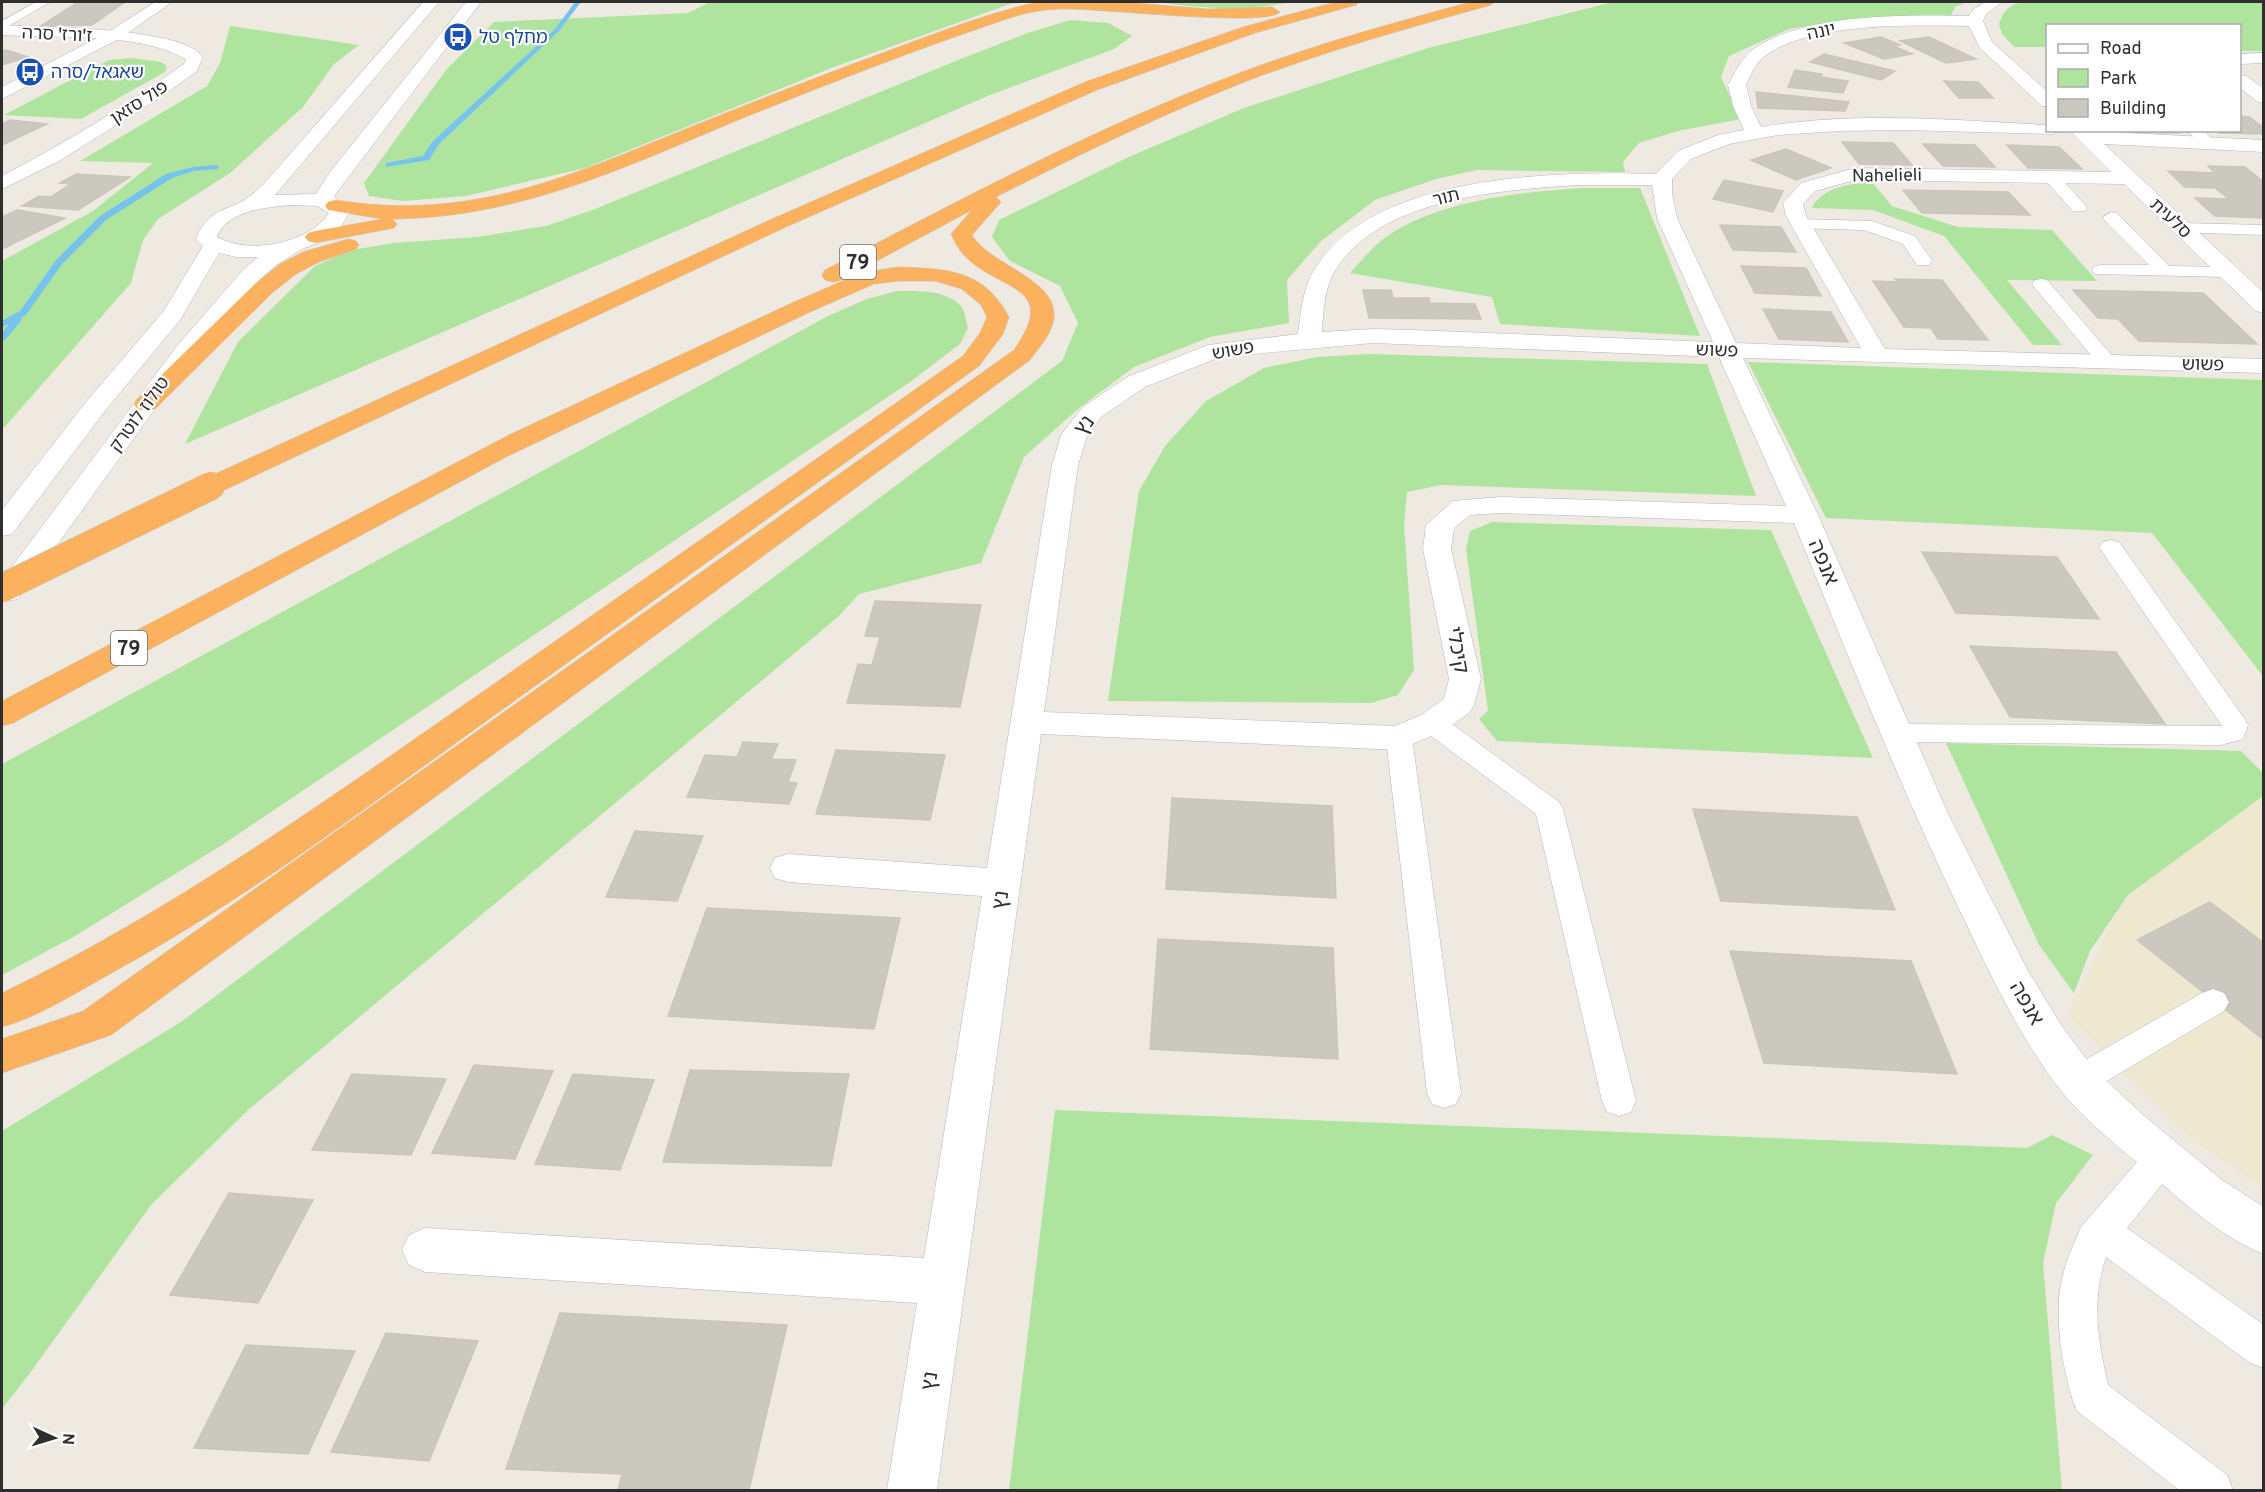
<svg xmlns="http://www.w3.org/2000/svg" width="2265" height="1492" font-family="Overpass,'Noto Sans Hebrew',sans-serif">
<rect width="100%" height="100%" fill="#eeeae1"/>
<polygon fill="#efe8d1" points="2263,796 2263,1189 2184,1133 2068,1016 2117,910 2128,895"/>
<g fill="#afe49e">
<polygon points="710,2 1032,2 1010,4 834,67 585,168 466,196 403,201 369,196 364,183 446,70 494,22 688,13"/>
<path d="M1156 2H1292C1245 11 1204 9 1156 2Z"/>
<polygon points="1613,2 1967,2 1955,7 1951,15 1861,18 1789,29 1729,56 1721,77 1741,119 1678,131 1639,143 1623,162 1625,172 1477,170 1436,179 1375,200 1320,242 1287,280 1289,323 1210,337 1134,367 1078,409 1024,457 981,563 859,594 839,616 247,1111 151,1205 30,1373 2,1409 2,1131 181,1022 1062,361 1078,323 1060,286 1010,261 992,237 999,220 1131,156 1244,108 1428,48"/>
<path d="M2023 2H2263V51H2240V26H2048L2047 47H2014L2002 34 1999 24C2004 10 2009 5 2023 2Z"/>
<polygon points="1070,20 1108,23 1132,36 1114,49 990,95 185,444 238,342 315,266 351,250 394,243 477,237 546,226 595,209 963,58 1028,33"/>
<polygon points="230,26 359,45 334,64 303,107 230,173 158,219 143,240 131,283 2,430 2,261 93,211 153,163 80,161 207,86 220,63"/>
<polygon points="131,58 161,62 167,66 165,72 81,119 4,115 109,60"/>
<path d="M1872 182 1892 206 1958 227 2052 230 2097 281 2007 280 2062 345H2033L1944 236 1873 210 1812 208C1823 186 1851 184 1872 182Z"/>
<path d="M1581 188H1640L1700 336 1500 324 1492 297 1350 273C1362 260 1372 247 1386 237 1437 201 1521 192 1581 188Z"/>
<path d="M897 291C917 291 945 289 961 306 965 310 966 321 968 328L960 344 910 382 222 845 75 936 2 975V764L828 316 867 299Z"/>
<polygon points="1370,354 1707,364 1756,496 1441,485 1407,492 1404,524 1414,670 1398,695 1371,703 1108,701 1139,491 1165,446 1206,401 1264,368 1317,357"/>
<polygon points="1748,362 2263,380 2263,676 2152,533 1826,518"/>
<polygon points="1492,522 1771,530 1873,758 1497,741 1479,719 1488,711 1466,549 1470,531"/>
<polygon points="1946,743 2241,751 2263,773 2263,796 2128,895 2090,951 2074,993 2039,945"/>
<polygon points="1055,1110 2027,1148 2052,1135 2093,1155 2056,1203 2043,1263 2062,1490 1009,1490"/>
</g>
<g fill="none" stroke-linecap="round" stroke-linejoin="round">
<g fill="#76c3ee" fill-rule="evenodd">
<polygon points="575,2 581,2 559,31 439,144 429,160 386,167 386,163 423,156 433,141 555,29"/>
<polygon points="215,165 218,165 218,169 194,171 172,178 106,220 62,264 26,315 22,317 21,321 5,340 2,341 2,333 9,324 2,327 2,321 20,311 56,260 100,216 166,174 193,167"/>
</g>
</g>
<g fill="#cac8bf" stroke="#cac6ba" stroke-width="1.5">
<polygon points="78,2 125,2 92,25 41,26"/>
<polygon points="1881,37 1900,45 1894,46 1912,54 1884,59 1844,43"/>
<polygon points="1929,37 1976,59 1946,63 1900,41"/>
<polygon points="6,50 28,57 2,65 2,51"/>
<polygon points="1824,54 1895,71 1881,80 1810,62"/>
<polygon points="1795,70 1822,74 1821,77 1848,81 1843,93 1788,87"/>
<polygon points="1944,81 1978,82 1993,98 1959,98"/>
<polygon points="1756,92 1849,102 1845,111 1758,108"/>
<polygon points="2240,116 2249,117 2264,128 2264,134 2218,133 2215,130 2240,130"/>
<polygon points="10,120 47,124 2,145 2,124"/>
<polygon points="2129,130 2176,130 2179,133 2130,132"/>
<polygon points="1842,142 1893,143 1912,165 1859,164"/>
<polygon points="1923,144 1975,145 1995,167 1943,166"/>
<polygon points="2007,145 2059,147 2082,169 2028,168"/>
<polygon points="1786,149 1831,168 1796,180 1751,160"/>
<polygon points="2208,166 2245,167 2264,182 2264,218 2215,216 2195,198 2229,199 2215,188 2185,187 2168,171 2215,173"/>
<polygon points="76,174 130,177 78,210 22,206 39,196 51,197 71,184 60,183"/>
<polygon points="1724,180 1783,191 1773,212 1713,199"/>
<polygon points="1903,190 2008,192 2030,215 1922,213"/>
<polygon points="17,210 65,218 2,249 2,223 5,222 2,221 2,217"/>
<polygon points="1720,225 1781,227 1796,252 1733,250"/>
<polygon points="1741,266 1806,268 1821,296 1755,293"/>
<polygon points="1895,279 1942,280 1988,340 1938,339 1931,328 1904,327 1873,281 1898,282"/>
<polygon points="1363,290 1391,290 1393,298 1429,298 1430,303 1475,304 1481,319 1369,318"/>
<polygon points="2073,290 2203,293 2257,344 2139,341 2118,319 2098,318"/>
<polygon points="1763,309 1831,312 1848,342 1779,339"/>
<polygon points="1922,552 2057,557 2099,619 1956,613"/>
<polygon points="875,601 981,605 960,707 847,703 858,664 872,665 880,637 865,636"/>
<polygon points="1970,646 2116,652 2165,724 2010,717"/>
<polygon points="743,742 778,744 771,759 796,760 788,782 797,783 789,804 687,797 705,755 737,757"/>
<polygon points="836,750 945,755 930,820 816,814"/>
<polygon points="1172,798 1332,806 1336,898 1166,889"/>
<polygon points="1693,809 1857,817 1895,910 1721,901"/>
<polygon points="635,831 703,836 677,901 606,897"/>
<polygon points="2210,902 2264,943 2264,1040 2137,940"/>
<polygon points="707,908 900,918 874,1029 668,1016"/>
<polygon points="1158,939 1333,948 1338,1059 1150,1049"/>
<polygon points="1730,951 1911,961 1957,1074 1764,1063"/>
<polygon points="474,1065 553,1071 515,1159 432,1153"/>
<polygon points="690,1070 849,1074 831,1166 663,1162"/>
<polygon points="352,1074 446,1079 411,1155 312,1150"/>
<polygon points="573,1074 654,1080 620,1170 535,1164"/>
<polygon points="229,1193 313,1200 258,1303 170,1295"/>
<polygon points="560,1313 787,1325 749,1490 618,1490 622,1474 506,1469"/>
<polygon points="386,1333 478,1341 429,1461 331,1452"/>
<polygon points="246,1345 355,1351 308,1454 194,1448"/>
</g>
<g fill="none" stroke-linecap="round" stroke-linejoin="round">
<g stroke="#b4b5c0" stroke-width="1">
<g id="lane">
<polygon points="36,2 50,2 2,30 2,21"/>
<polygon points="2186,130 2203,130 2216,143 2208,148 2203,146"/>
<polygon points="2051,172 2057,174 2085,205 2087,208 2085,211 2073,211 2045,180 2043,177 2045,174"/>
<polygon points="2111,212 2117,213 2169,266 2227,267 2233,268 2236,272 2233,276 2227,277 2095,274 2092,270 2095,266 2101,265 2149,265 2105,221 2103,217"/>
<polygon points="1801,219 1872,221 1915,236 1932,261 1929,265 1917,265 1903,244 1864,230 1795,228 1793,224 1795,220"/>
<polygon points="2181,223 2264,225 2264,235 2175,232 2173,228"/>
<polygon points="2041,279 2047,280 2114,358 2117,362 2114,366 2100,366 2035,288 2032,284 2035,280"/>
<polygon points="2111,540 2119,542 2244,718 2248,725 2243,739 2221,745 1896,742 1887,740 1883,733 1887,726 1896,724 2222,726 2099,547 2103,542"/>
<polygon points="1432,714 1441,716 1559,802 1563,809 1636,1101 1631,1112 1619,1116 1607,1112 1602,1101 1536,814 1423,730 1419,723 1423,716"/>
<polygon points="1399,729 1408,731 1412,738 1461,1093 1456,1104 1444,1108 1432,1104 1427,1093 1386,738 1390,731"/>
<polygon points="2213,989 2224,993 2229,1002 2224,1011 2090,1091 2078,1096 2066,1091 2061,1081 2066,1071 2202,993"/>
<path d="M2163 1141 2175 1146 2181 1157 2175 1168 2127 1228 2264 1325V1368L2250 1363 2106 1257C2091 1303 2098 1339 2108 1385L2227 1475 2233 1490H2179L2077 1411C2063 1377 2053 1315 2062 1279 2066 1261 2074 1243 2081 1227L2151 1146Z"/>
</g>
</g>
<g stroke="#b4b5c0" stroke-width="1">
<g id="street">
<path d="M1985 2H2002L1986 14 1983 21 1992 42 2048 92V107L2042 106 1980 48 1969 26C1912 25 1813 22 1766 55 1756 62 1751 74 1746 85L1751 106 1761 127C1855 111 1953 120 2048 125V130H2057L2054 134 1903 130 1840 131 1778 135 1729 144 1691 159 1672 179V193L1677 218 1736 343 1861 348 1786 216 1783 203 1801 183 1855 168 2111 172 2069 130 2264 140V152L2104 144 2264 293V313L2256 311 2124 184 1855 180 1815 191 1803 204 1806 216 1885 349 2264 359V373L1743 358 1818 515 1949 816 2028 971 2061 1025 2093 1068 2143 1115 2222 1180 2264 1207V1254C2225 1239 2191 1209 2160 1182 2130 1156 2087 1123 2063 1093 2019 1038 1990 973 1960 911 1899 784 1847 653 1794 523L1500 513 1470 515 1454 528 1451 549 1481 679 1474 705 1469 713 1443 731 1399 750 1041 734 937 1490H887L917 1303 425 1272 409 1265 402 1250 409 1235 425 1228 924 1258 982 896 788 882 775 878 770 868 775 858 788 854 987 868 1052 465 1061 435 1083 407 1127 377 1208 345 1298 334C1301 314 1302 291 1313 272 1369 174 1556 171 1656 174L1678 151 1718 135 1744 130 1733 106 1728 85C1735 72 1743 56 1755 48 1807 13 1908 15 1969 16L1974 9ZM1578 185H1652L1657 218 1713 342 1412 330 1373 329 1322 332C1323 314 1324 291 1333 274 1376 198 1501 190 1578 185ZM1373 343 1719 357 1786 506 1500 497 1453 501 1426 525 1423 549 1449 679 1444 699 1421 715 1395 726 1044 712 1078 465 1087 436 1101 417 1145 387 1220 357Z"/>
<path d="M2 25C42 28 180 26 203 57L197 71 158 99 59 161 2 189V176C65 143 126 106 184 64L186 59C135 31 59 39 2 35Z"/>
<polygon points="2264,53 2264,63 2240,64 2240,54"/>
<polygon points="2240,75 2246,76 2264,89 2264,103 2258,102 2240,88"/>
</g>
</g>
<g stroke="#b4b5c0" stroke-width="1">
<g id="secondary">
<polygon points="155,2 172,2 119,39 2,99 2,87 107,33"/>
<path d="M423 2H439L275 195 316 194 330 172 466 2H481L334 196 349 213 339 230 325 240 302 249 276 265 260 279 193 356 18 599 8 601 2 600V580L177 346 244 269 258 257H236L219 253 180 320 104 412 12 534 2 536V510L86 402 163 312 203 246 196 239C204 217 219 211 239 203 248 199 256 191 263 185ZM292 205 317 206 329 213C309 244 248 255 217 237 227 210 268 207 292 205Z"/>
</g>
</g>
<g stroke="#c9c9c9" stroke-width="1">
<g id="highway">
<path d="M1038 2H1122L1208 9 1272 7 1280 12C1266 28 1091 7 1058 9 1036 10 1016 15 995 23 909 52 823 86 738 120 624 168 517 218 392 219L397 224 394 228 315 243 308 241 305 237 308 233 315 231 383 219 328 210 325 206 328 202 335 200C471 222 570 176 693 126 763 98 833 71 904 45 948 29 992 12 1038 2Z"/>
<polygon points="1336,2 1359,2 1356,5 1255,33 1097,90 786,227 220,492 211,494 202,492 198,486 202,480 772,219 1085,82 1243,27"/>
<path d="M1471 2H1494L1491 5C1411 27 1330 50 1252 79 1165 113 1080 154 996 197L1001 202 972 235C992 269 1075 282 1049 333 1044 343 1036 351 1030 360L111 1035 2 1073V1039L83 1011 1014 350C1061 283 997 292 963 254 958 248 954 241 951 234L972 210 841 280 833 282 825 280 822 275 825 270C951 205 1075 138 1206 86 1292 51 1381 26 1471 2Z"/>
<polygon points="349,239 356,241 359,245 356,249 319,262 296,274 272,293 155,409 146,411 137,409 134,404 137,399 256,283 280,264 303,252"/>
<path d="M898 267C948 269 983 269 1009 317L1003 334 979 366C790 503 600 639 410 776 313 847 214 917 108 975 74 994 38 1017 2 1027V993C168 913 317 807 468 702 633 587 798 472 963 356L980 333 987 317 981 305 962 289 935 281H898L874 284 810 312 506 457 13 723 2 726V701L507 436 794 302 861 273Z"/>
</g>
</g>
<use href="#lane" fill="#fff" fill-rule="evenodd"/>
<use href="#street" fill="#fff" fill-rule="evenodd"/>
<use href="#secondary" fill="#fff" fill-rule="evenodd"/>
<use href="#highway" fill="#fcb15e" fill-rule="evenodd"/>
<g stroke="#c9c9c9" stroke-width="29" stroke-linecap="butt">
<polyline id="highway-bridge" points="2,588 211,486"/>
</g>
<use href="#highway-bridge" stroke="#fcb15e" stroke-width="28"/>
</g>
<defs>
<g id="bus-disc" transform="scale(1.5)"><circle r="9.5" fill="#1a4fb4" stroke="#fff"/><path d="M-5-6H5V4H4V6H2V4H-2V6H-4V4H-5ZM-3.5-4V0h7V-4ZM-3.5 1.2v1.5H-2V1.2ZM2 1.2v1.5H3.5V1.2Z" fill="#fff"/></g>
</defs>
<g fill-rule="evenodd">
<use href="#bus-disc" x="458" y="37"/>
<use href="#bus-disc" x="30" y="72"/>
</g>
<g text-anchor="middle" stroke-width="4.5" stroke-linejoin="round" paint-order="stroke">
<g font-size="18" fill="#2e2e2e" stroke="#fff">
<text transform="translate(1821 31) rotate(-12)" y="6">יונה</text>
<text transform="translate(57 34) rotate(3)" y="6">ז'ורז' סרה</text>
<text transform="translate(139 102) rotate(-33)" y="6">פול סזאן</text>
<text transform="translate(1887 175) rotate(-1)" y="6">Nahelieli</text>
<text transform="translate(1446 197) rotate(-14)" y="6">תור</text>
<text transform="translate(2171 218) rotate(43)" y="6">סלעית</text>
<text transform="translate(1233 350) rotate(-10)" y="6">פשוש</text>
<text transform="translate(1717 350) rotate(2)" y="6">פשוש</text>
<text transform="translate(2203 364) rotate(1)" y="6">פשוש</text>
<text transform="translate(139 414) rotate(-54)" y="6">טולוז לוטרק</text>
</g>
<g font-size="18" fill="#164399" stroke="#fff" text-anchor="start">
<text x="479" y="43">מחלף טל</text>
<text x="51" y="78">שאגאל/סרה</text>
</g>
<g fill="#fff" stroke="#6d6d6d" stroke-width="1.5">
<rect x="840" y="245" width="36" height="34" rx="4.5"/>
<rect x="111" y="631" width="36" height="34" rx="4.5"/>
</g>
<g font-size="20" font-weight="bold" fill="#2e2e2e">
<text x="858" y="269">79</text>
<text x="129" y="655">79</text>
</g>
<g font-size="21" fill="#2e2e2e" stroke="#fff">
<text transform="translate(1084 425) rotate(-53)" y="7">נץ</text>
<text transform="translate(1824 562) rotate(67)" y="7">אנפה</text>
<text transform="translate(1458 650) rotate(80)" y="7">קיכלי</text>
<text transform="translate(1000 900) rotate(-82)" y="7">נץ</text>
<text transform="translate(2027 1003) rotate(60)" y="7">אנפה</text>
<text transform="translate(929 1381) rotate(-81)" y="7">נץ</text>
</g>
</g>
<rect width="2265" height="1492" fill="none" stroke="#2e2e2e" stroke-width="6"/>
<rect x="2046" y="24" width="195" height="108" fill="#ffffff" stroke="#ababab" stroke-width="1.5"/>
<rect x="2058" y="44" width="30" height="9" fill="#ffffff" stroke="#ababab" stroke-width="1.5"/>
<text x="2100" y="54" font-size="18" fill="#2e2e2e">Road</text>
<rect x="2058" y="69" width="30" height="18" fill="#afe49e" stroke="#ababab" stroke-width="1.5"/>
<text x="2100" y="84" font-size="18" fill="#2e2e2e">Park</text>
<rect x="2058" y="99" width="30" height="18" fill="#cac8bf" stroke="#ababab" stroke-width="1.5"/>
<text x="2100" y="114" font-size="18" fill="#2e2e2e">Building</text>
<g transform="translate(54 1438) rotate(94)" stroke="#ffffff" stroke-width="4.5" paint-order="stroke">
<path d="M0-4.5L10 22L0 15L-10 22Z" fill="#2e2e2e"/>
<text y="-9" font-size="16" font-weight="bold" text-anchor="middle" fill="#2e2e2e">N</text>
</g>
</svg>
